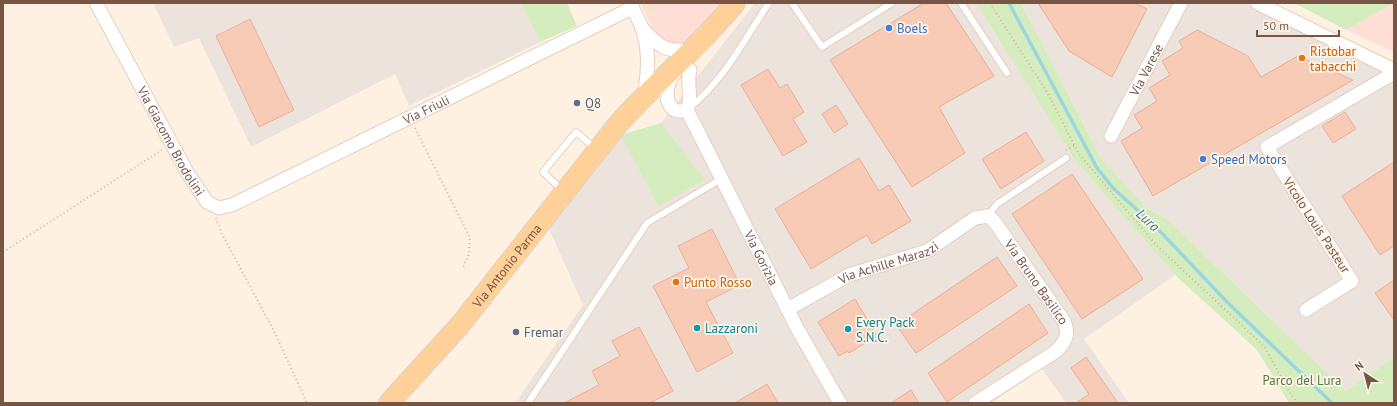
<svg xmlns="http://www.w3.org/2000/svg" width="1397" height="406" font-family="'PT Sans',sans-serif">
<rect width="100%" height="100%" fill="#fff1e1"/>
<polygon fill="#f7e2cf" points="641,3 666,3 647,17"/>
<g fill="#ffded5">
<polygon points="666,3 730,3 692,41 679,46 664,42 656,35 647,17"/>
<polygon points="1394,3 1394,52 1346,30"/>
</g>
<g fill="#ede3dd">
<polygon points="153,3 521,3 540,42 409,106 395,74 251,147 199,38 174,47"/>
<polygon points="755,3 976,3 1074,159 1175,275 1084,339 1129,403 1066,403 1042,369 991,403 515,403 583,305 549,229 621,135 661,123"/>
<polygon points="1021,3 1244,3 1394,76 1394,357 1346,391 1169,221 1146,207 1102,160"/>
</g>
<g fill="#d5edbe">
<polygon points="521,3 567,3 577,26 540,42"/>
<polygon points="976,3 1021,3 1102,160 1146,207 1169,221 1346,391 1394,357 1394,403 1289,403 1257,350 1175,275 1074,159"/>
<polygon points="1294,3 1394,3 1346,30"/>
<polygon points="661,123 705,180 658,206 621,135"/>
</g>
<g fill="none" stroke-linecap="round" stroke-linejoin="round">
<polyline stroke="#99d7dd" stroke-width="3.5" points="1009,3 1097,168 1113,188 1155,226 1227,302 1332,403"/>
</g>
<g fill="#f7cbb6" stroke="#ebaf94">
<polygon points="924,3 946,3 994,76 939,107 965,153 912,187 830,60"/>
<polygon points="1038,3 1135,3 1147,9 1112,77 1069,51"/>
<polygon points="250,19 294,110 259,127 216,36"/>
<polygon points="1197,30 1248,56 1261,77 1298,56 1353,80 1153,196 1121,141 1142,128 1134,115 1157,101 1149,88 1170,75 1162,61 1183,48 1179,41"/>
<polygon points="768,69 780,88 787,84 804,112 793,119 807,142 783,156 741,85"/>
<polygon points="836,105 848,124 834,133 822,114"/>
<polygon points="1345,112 1356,129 1333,143 1322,126"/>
<polygon points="1026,132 1044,161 1001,189 982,159"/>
<polygon points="859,158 879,191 889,185 911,221 872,244 867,235 811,269 775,209"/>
<polygon points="1394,162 1394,246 1380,255 1342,196"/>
<polygon points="1072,174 1143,279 1082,319 1012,214"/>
<polygon points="712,229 740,285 706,302 733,353 697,372 653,286 689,268 678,246"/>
<polygon points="997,257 1017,286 916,353 896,325"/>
<polygon points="1394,280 1394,320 1375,293"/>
<polygon points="855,299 877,336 849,353 848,351 839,356 818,322"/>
<polygon points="1029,304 1048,333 947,402 928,373"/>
<polygon points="639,327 673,391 650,403 564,403 599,385 592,371 620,356 612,341"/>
<polygon points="1086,357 1118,403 1076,403 1089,394 1071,368"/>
<polygon points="767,384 778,403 735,403"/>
<polygon points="911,390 919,403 891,403"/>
</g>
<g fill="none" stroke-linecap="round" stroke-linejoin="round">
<g stroke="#e6cebe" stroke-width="8">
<g id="lane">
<polyline points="792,3 822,47 892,3"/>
<polyline points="961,3 1007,73"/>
<path d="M690 107C724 81 745 38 769 3"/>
<polyline points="562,190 543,172 576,132 596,149"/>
<polyline points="988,216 997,204 1066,158"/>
<polyline points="528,403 647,223 721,179"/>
</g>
</g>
<g stroke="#e6cebe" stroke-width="15">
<g id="street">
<path id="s1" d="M96 3 187 172 207 202 219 208 232 205 632 8"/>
<path d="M630 3C634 11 639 20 642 28 650 51 648 73 644 96"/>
<polyline points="1257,3 1394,70"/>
<path d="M642 28C660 48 665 52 692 50"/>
<path id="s2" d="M690 70C686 83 693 98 687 110L797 328 840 403"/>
<path d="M675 73C662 87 664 117 687 110"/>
<path id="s3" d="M1111 136 1181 3"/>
<path id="s4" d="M788 309 849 275 927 251 975 218 988 216 994 221 1064 321C1070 334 1065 343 1055 352L975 403"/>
<polyline points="1306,310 1352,281 1267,147 1394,73"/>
</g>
</g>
<g stroke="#dcd3cf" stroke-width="22">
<g id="primary">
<path id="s5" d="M389 403 460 325 619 123C656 82 700 46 735 3"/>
</g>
</g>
<g stroke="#dcae99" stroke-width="2" stroke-dasharray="1 3" stroke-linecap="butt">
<polyline points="990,3 1047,92 1079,154 1157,246 1264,346 1290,393 1298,403"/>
<polyline points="415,128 470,238 469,254 463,268"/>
<polyline points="1066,150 1075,145"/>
<polyline points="216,218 222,234 275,333 307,403"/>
<polyline points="3,252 162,150"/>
</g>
<use href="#lane" stroke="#fff" stroke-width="6"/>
<use href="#street" stroke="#fff" stroke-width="13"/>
<use href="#primary" stroke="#ffd198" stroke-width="20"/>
</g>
<g fill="#3f7fe0" stroke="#fff5ea" stroke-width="1.5">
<circle cx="889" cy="28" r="4"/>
<circle cx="1203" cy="159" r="4"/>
</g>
<g fill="#e8710a" stroke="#fff5ea" stroke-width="1.5">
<circle cx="1302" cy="58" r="4"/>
<circle cx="676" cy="282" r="4"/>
</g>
<g fill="#5c6f8a" stroke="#fff5ea" stroke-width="1.5">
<circle cx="577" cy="103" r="4"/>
<circle cx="516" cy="332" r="4"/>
</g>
<g fill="#0f9aa8" stroke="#fff5ea" stroke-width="1.5">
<circle cx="697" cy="328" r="4"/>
<circle cx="848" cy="329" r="4"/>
</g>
<g text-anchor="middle" stroke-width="3.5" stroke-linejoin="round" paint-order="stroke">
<g font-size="13" fill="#366cbe" stroke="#fff5ea" text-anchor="start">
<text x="897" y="33">Boels</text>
<text x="1211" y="164">Speed Motors</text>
</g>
<g font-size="13" fill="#c56008" stroke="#fff5ea" text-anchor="start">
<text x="1310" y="56">Ristobar<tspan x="1310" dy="15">tabacchi</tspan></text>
<text x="684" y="287">Punto Rosso</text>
</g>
<g font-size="13" fill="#785445" stroke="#fff5ea">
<text dy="5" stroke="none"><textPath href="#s3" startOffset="75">Via Varese</textPath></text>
<text dy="5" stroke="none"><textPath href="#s1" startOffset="471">Via Friuli</textPath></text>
<text dy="5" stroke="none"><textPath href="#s1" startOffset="157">Via Giacomo Brodolini</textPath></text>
<text transform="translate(1317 225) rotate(57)" y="5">Vicolo Louis Pasteur</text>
<text dy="5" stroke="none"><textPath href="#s2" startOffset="206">Via Gorizia</textPath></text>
<text dy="5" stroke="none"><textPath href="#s4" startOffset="111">Via Achille Marazzi</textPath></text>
<text dy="5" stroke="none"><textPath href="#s5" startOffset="181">Via Antonio Parma</textPath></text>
<text dy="5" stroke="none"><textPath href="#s4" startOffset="305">Via Bruno Basilico</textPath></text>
</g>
<g font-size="13" fill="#4e5e75" stroke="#fff5ea" text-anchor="start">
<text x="585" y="108">Q8</text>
<text x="524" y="337">Fremar</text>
</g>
<g font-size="13" fill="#0d838f" stroke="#fff5ea" text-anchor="start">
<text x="856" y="327">Every Pack<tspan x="856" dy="15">S.N.C.</tspan></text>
<text x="705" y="333">Lazzaroni</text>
</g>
<g font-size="13" fill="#517a39" stroke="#fff5ea">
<text x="1302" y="385">Parco del Lura</text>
</g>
<g font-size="14" font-style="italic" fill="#377880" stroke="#fff5ea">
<text transform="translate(1148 220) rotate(43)" y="5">Lura</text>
</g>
</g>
<rect width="1397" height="406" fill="none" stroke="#785445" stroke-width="8"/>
<g transform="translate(1365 374) rotate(324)" stroke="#fff5ea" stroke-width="3" paint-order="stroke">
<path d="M0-3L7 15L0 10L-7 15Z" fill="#785445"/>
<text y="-6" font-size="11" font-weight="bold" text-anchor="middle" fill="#785445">N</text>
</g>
<path d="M1257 30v6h82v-6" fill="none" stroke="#785445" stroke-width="2"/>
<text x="1263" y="30" font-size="12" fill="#785445" stroke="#fff5ea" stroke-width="3" paint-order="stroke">50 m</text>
</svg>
